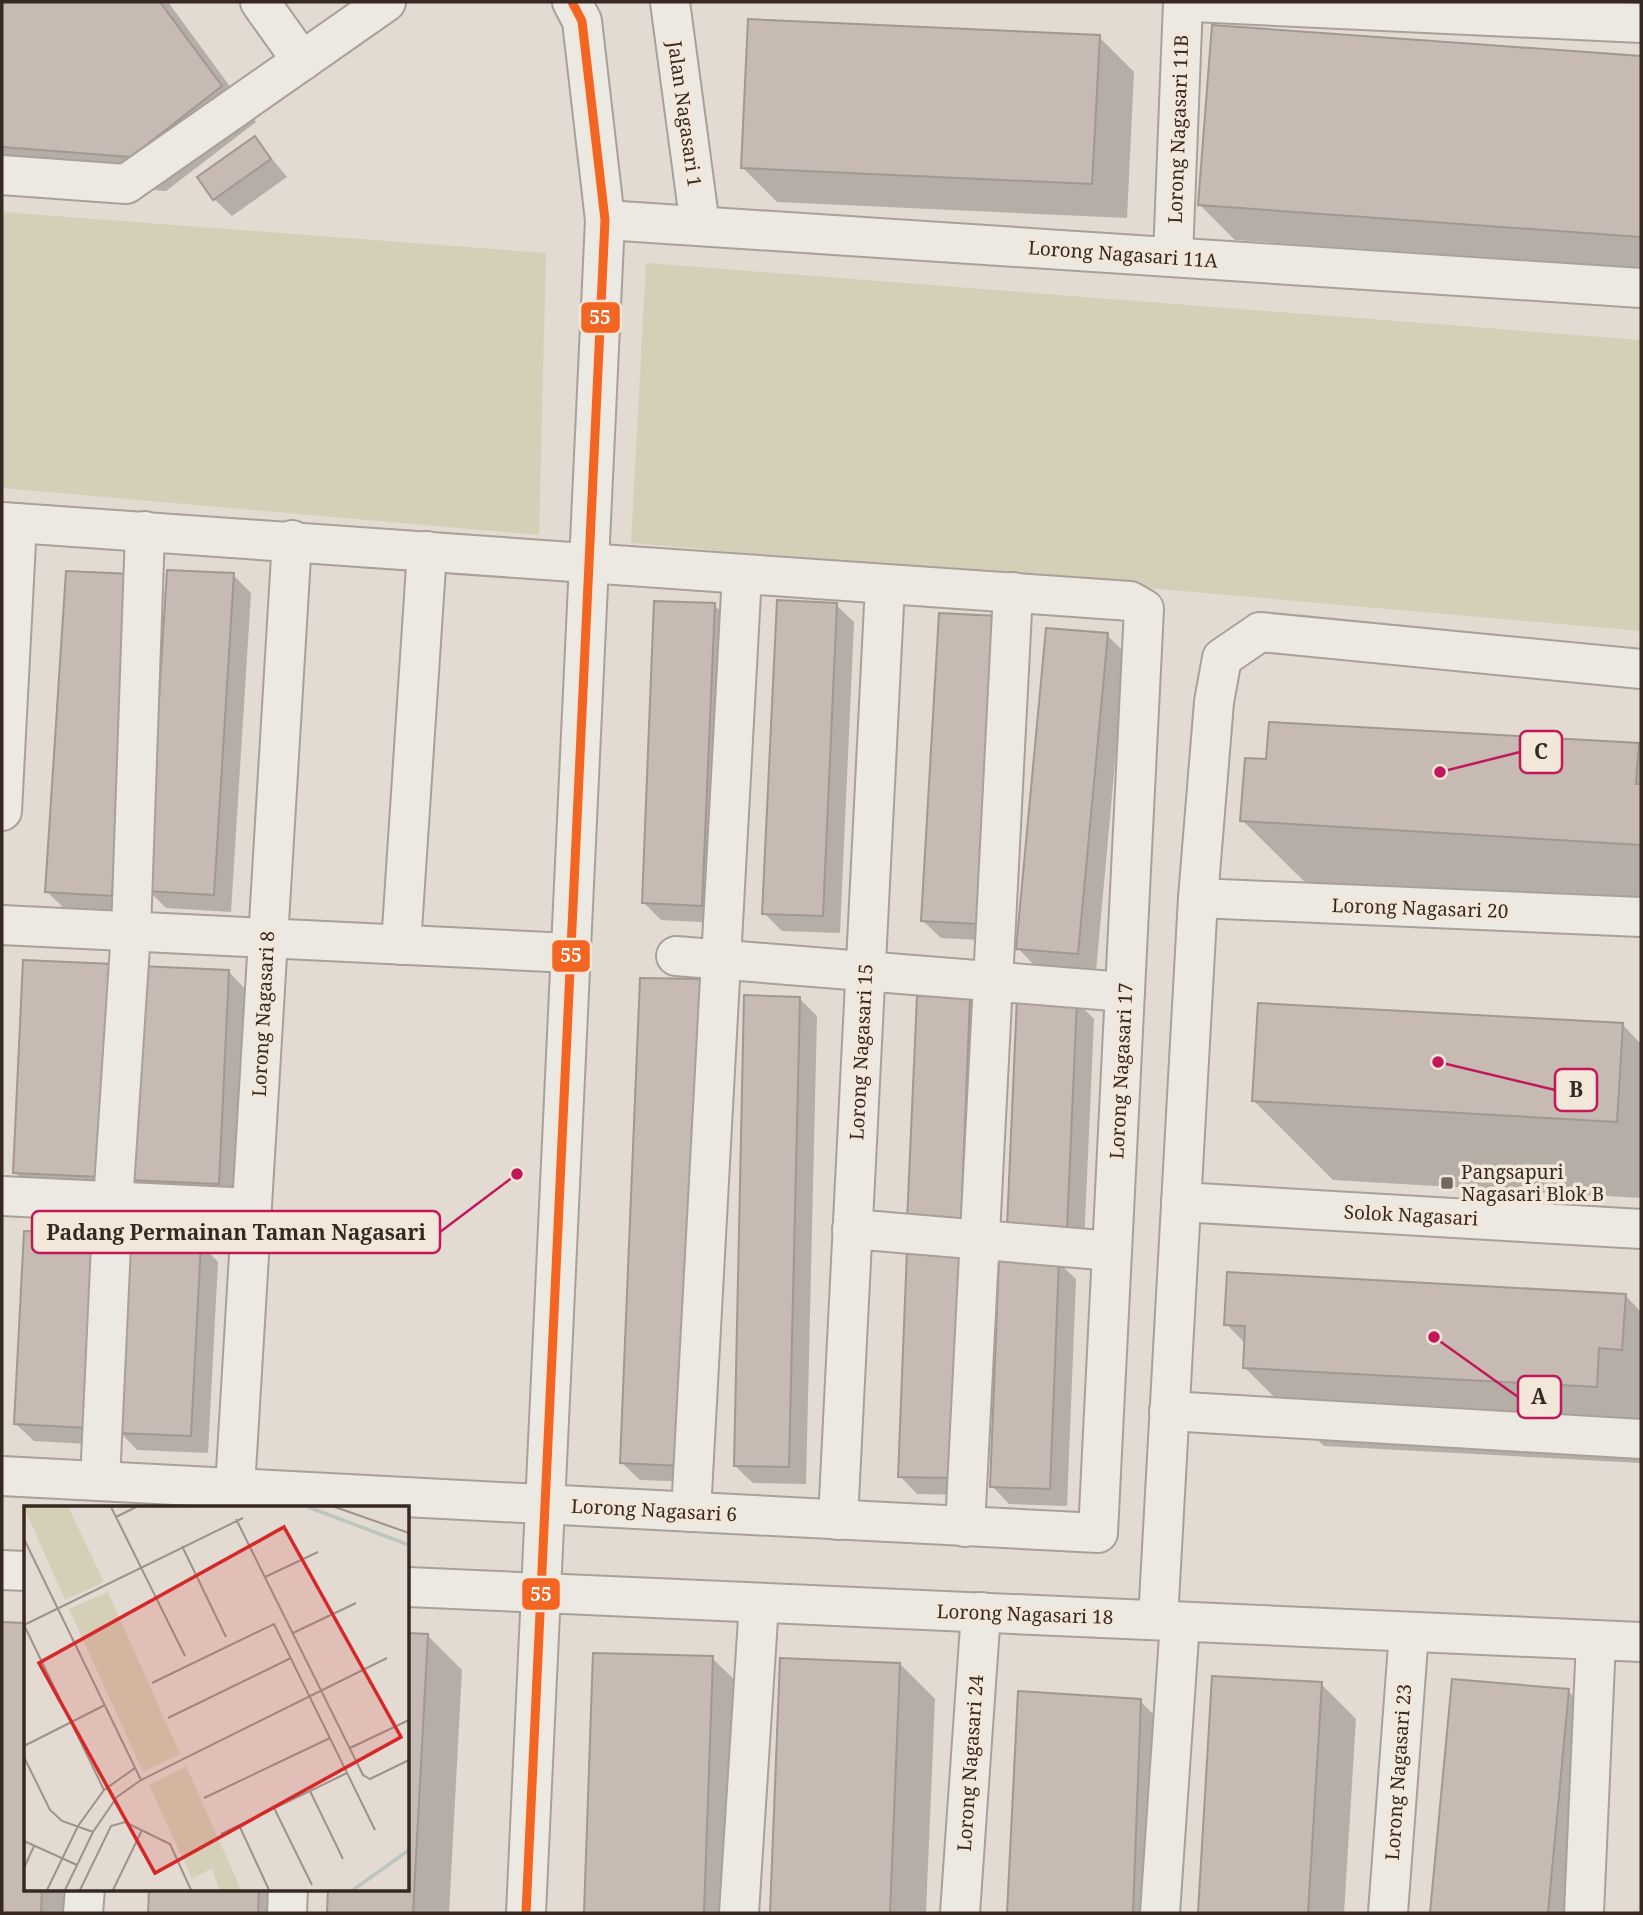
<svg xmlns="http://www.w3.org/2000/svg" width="1643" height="1915" font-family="'Noto Serif',serif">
<rect width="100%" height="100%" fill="#e3dad1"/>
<g fill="#d4cfb6">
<polygon points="2,212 546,253 539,535 2,488"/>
<polygon points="646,263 1641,340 1641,631 631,543"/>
</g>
<g fill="#0003">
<polygon points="2,2 168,2 256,122 166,191 2,179"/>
<polygon points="1594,2 1641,2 1641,4"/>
<polygon points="1214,27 1641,57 1641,268 1235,240 1200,205"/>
<polygon points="1099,37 1134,72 1127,218 777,202 742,167"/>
<polygon points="255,138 287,177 232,216 214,199"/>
<polygon points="67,573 130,913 65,909 47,892"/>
<polygon points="233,575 251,593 231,912 166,908 149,891"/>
<polygon points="714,605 732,622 719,923 661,920 644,903"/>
<polygon points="836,605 854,622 840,933 782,931 764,913"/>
<polygon points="941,615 997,941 941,938 923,921"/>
<polygon points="1107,635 1125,653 1096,971 1035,966 1018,948"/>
<polygon points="1638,745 1641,748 1641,919 1322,899 1242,820 1268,761"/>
<polygon points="25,962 119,1194 32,1190 15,1172"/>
<polygon points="229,972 246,990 236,1200 148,1197 131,1179"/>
<polygon points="642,979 698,1482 640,1480 622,1463"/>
<polygon points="799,998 817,1016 806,1484 753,1483 735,1466"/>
<polygon points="969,1000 987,1018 978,1241 927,1239"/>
<polygon points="1076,1001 1094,1019 1084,1245 1027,1243"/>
<polygon points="1623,1025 1641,1044 1641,1198 1333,1180 1254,1101"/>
<polygon points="26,1233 105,1445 34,1441 16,1424"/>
<polygon points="201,1244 218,1262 208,1453 137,1450 120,1432"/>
<polygon points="909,1252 968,1495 917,1494 900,1476"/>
<polygon points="1058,1262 1076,1279 1067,1506 1009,1504 992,1486"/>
<polygon points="1625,1295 1641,1312 1641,1463 1324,1446 1244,1367 1246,1344 1226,1324"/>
<polygon points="2,1624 26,1625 26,1889 77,1889 76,1913 2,1913"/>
<polygon points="408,1634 427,1635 462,1670 449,1913 328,1913 330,1889 408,1889"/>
<polygon points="595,1654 712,1658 747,1692 740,1913 586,1913"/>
<polygon points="782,1660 900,1664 935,1699 926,1913 771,1913"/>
<polygon points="1214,1678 1321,1684 1356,1719 1344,1913 1200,1913"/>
<polygon points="1453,1681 1568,1691 1603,1726 1586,1913 1432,1913"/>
<polygon points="1019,1693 1140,1701 1175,1736 1169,1913 1009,1913"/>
<polygon points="150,1889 294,1889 293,1913 149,1913"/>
</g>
<g fill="#c6bab2" stroke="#a39791" stroke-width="2">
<polygon points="2,2 160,2 222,86 131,157 2,147"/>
<polygon points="748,19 1100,35 1092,184 741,168"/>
<polygon points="1212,25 1641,56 1641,237 1198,205"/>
<polygon points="255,136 271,159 213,200 197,177"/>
<polygon points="167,570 234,573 214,895 147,891"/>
<polygon points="66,571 132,574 112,896 45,892"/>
<polygon points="777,600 837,603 823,916 762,914"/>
<polygon points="654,601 715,603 702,906 642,903"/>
<polygon points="939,613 998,616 980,924 921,921"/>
<polygon points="1046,628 1108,633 1078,954 1016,949"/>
<polygon points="1269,722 1639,743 1636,784 1641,784 1641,845 1240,821 1245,758 1266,759"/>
<polygon points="23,960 113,964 102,1177 13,1173"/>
<polygon points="139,966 229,970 219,1184 129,1180"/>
<polygon points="640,978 701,979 681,1466 620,1463"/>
<polygon points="744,995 800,997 789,1467 734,1466"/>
<polygon points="917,996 970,998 961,1224 907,1222"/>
<polygon points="1017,997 1077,999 1067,1229 1007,1227"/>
<polygon points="1258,1003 1623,1023 1617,1122 1252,1101"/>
<polygon points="24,1231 97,1234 88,1428 14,1424"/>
<polygon points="128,1239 201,1242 191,1436 118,1433"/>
<polygon points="907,1250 961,1252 951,1478 898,1477"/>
<polygon points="999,1258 1059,1260 1050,1489 990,1487"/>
<polygon points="1227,1272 1626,1294 1622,1350 1599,1348 1597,1387 1243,1368 1245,1326 1224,1325"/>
<polygon points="2,1622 26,1623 26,1889 42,1889 41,1913 2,1913"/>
<polygon points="408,1633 428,1634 413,1913 327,1913 328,1889 408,1889"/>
<polygon points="593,1653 713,1656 704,1913 584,1913"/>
<polygon points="780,1658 900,1663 890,1913 770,1913"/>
<polygon points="1212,1676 1322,1682 1308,1913 1198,1913"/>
<polygon points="1452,1679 1569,1689 1548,1913 1430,1913"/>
<polygon points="1018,1691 1141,1699 1133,1913 1007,1913"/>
<polygon points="149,1889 259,1889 258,1913 148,1913"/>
</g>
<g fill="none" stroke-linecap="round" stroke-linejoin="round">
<g stroke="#a9a099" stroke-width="42">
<g id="minor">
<polyline points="260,2 302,61"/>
<polyline points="670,2 700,226"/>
<polyline points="1193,2 1641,23"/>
<polyline points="2,175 126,184 386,2"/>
<polyline points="605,220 1641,288"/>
<polyline points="1173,257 1183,2"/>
<polyline points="2,522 1130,601 1144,609 1098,1533 2,1476"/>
<polyline points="2,811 17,523"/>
<polyline points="1198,898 1641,917"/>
<polyline points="2,925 569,953"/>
<polyline points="401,945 427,551"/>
<polyline points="676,956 1125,992"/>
<polyline points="2,1196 252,1208"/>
<polyline points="1181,1202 1641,1229"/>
<polyline points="852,1229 1112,1251"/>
<polyline points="1169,1411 1641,1439"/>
<polyline points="100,1481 113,1202 131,931 145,531"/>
<polyline points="235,1488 292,540"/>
<polyline points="691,1512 742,574"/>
<polyline points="838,1520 885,585"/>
<polyline points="965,1527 1013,592"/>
<polyline points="2,1570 26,1571"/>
<polyline points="408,1587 1641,1642"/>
<polyline points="1158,1620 1198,898 1214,702 1222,658 1260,632 1641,669"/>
<polyline points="83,1913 85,1889"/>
<polyline points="287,1913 288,1889"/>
<polyline points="526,1913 605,220 582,21 572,2"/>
<polyline points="739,1913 759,1603"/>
<polyline points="960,1913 981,1612"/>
<polyline points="1160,1913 1180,1622"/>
<polyline points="1388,1913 1409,1632"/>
<polyline points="1584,1913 1596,1640"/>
</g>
</g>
<use href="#minor" stroke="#ece8e2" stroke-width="38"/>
<g stroke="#f2e7d9" stroke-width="14">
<polyline id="bus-1" points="526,1913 605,220 582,21 572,2"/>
</g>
<use href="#bus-1" stroke="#f26522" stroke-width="9"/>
</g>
<rect fill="#73675f" stroke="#f2e7d9" stroke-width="2.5" x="1440" y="1176" width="14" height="14" rx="3.5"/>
<g text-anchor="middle" stroke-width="7" stroke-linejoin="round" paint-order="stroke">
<g font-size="19" fill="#372922" stroke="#f2e7d9">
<text transform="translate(685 114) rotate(82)" y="7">Jalan Nagasari 1</text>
<text transform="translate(1178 129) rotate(-88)" y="7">Lorong Nagasari 11B</text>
<text transform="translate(1123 254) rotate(4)" y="7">Lorong Nagasari 11A</text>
<text transform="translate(1420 908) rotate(2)" y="7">Lorong Nagasari 20</text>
<text transform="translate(263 1014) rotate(-87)" y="7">Lorong Nagasari 8</text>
<text transform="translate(861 1052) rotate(-87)" y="7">Lorong Nagasari 15</text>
<text transform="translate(1121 1071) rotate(-87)" y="7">Lorong Nagasari 17</text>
<text transform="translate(1411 1215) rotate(3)" y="7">Solok Nagasari</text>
<text transform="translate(654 1510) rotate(3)" y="7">Lorong Nagasari 6</text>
<text transform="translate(1025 1614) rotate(2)" y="7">Lorong Nagasari 18</text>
<text transform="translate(970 1763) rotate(-86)" y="7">Lorong Nagasari 24</text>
<text transform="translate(1398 1772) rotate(-86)" y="7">Lorong Nagasari 23</text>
</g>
<g font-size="19" fill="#372922" stroke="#f2e7d9" text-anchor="start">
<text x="1461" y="1179">Pangsapuri<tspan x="1461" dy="22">Nagasari Blok B</tspan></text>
</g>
</g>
<g transform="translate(24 1506)">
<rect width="385" height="385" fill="#e3dad1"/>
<path d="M0 1H44L80 76 41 94ZM84 86 156 248 119 266 45 103ZM162 260 217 384H195L188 362 168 373 125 279Z" fill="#d4cfb6"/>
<path fill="none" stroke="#bbc7be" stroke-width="3.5" d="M284 1 385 39M329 384 385 344"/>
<path fill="none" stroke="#9e938b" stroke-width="2" d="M87 1 161 150M311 1 385 27M92 11 112 1M212 13 339 269 346 273 385 254M0 33 117 274M158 40 202 131M241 71 294 46M0 119 219 12M0 119 80 284M269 127 332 97M128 177 250 118 351 324M144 212 267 152M0 240 81 199M326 242 385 214M0 251 26 304 38 315 69 326M286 285 319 353M180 292 306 232M250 302 288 379M215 319 245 384M197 328 323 267M0 335 53 359M0 362 10 340M23 384 54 320 80 284 111 262M41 384 69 326 93 291 117 274 363 152M56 384 87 320 101 316 146 338 167 384M89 384 118 324"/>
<path fill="#d62828" fill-opacity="0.15" stroke="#d62828" stroke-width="3.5" d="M260 21 377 231 131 367 15 157Z"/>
<rect width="385" height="385" fill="none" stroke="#372922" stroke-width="3.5"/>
</g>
<path fill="none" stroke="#c2185b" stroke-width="2.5" d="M1440 772L1520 752M1438 1062L1555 1090M517 1174L440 1232M1434 1337L1518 1397"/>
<g fill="#c2185b" stroke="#f2e7d9" stroke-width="2.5">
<circle cx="1440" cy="772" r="7"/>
<circle cx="1438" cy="1062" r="7"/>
<circle cx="517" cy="1174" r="7"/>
<circle cx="1434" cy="1337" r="7"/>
</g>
<g fill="#f2e7d9" stroke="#c2185b" stroke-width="2.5">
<rect x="1520" y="731" width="42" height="42" rx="7"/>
<rect x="1555" y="1069" width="42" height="42" rx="7"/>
<rect x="32" y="1211" width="408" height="42" rx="7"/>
<rect x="1518" y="1376" width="43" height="42" rx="7"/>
</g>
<g font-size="21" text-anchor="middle" font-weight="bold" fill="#372922">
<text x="1541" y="759">C</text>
<text x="1576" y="1097">B</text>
<text x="236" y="1240">Padang Permainan Taman Nagasari</text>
<text x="1539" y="1404">A</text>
</g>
<g stroke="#f2e7d9" stroke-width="2.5">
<rect x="580" y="301" width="41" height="33" rx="7" fill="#f26522"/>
<rect x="551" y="939" width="40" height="34" rx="7" fill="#f26522"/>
<rect x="521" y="1577" width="40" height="34" rx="7" fill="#f26522"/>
</g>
<g font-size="19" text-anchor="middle" font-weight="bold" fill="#fff">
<text x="600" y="324">55</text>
<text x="571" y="962">55</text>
<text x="541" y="1601">55</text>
</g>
<rect width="1643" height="1915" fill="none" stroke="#372922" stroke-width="7"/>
</svg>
